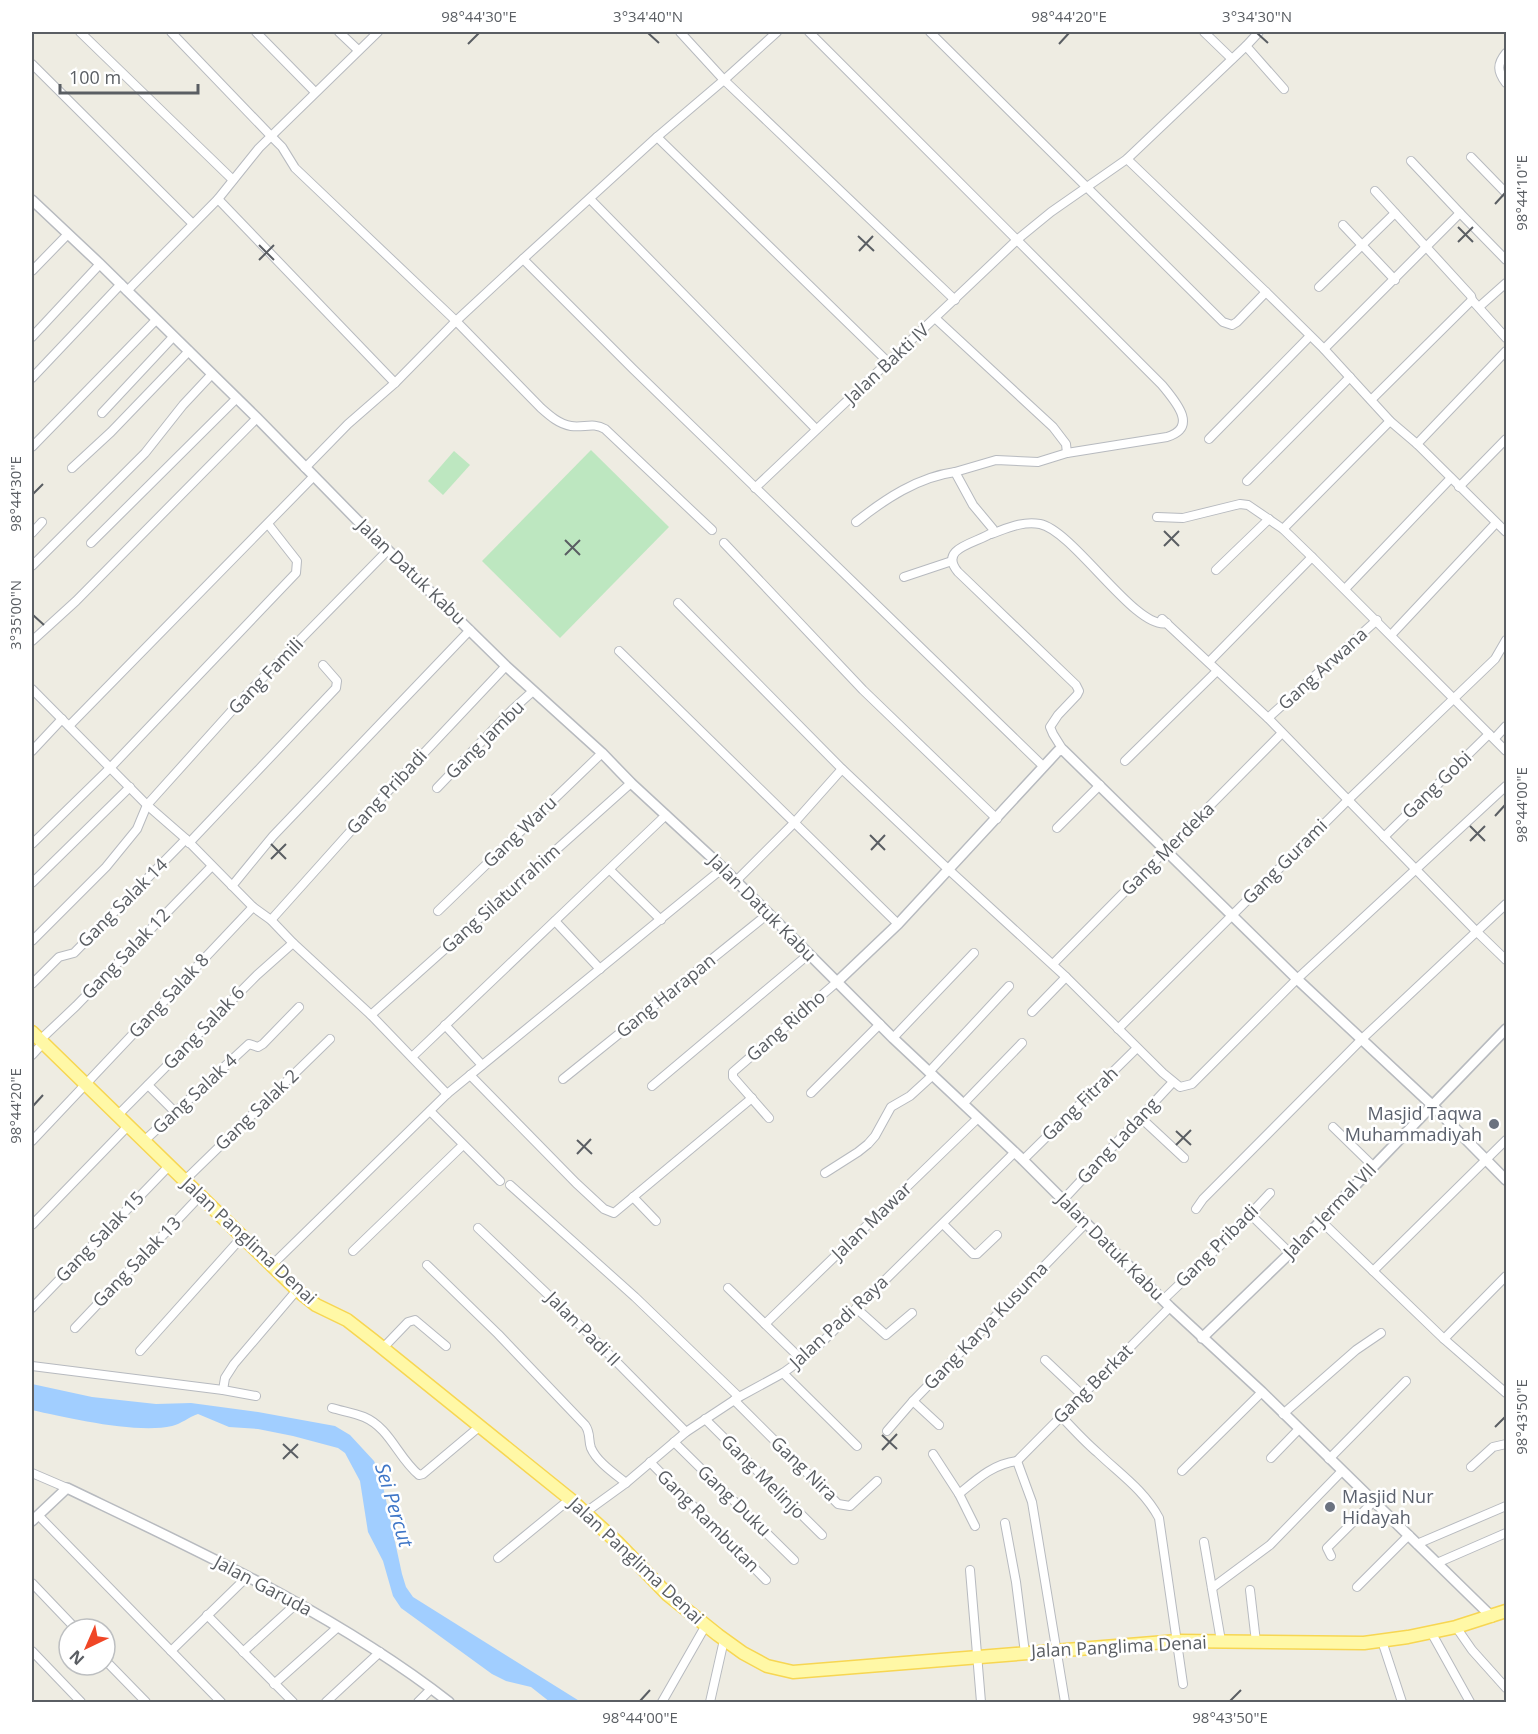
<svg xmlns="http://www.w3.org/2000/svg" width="1538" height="1734" font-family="'Open Sans',sans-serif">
<rect width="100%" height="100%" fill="#eeece2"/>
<g fill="#bde7c0">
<polygon points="591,450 669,527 560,638 482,561"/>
<polygon points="454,451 470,465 443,495 428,481"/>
</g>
<path fill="#a1ceff" d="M32 1384 92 1397 156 1404 191 1403 258 1412 335 1426 350 1435 374 1461 381 1477 402 1574 406 1587 413 1597 581 1702H550L531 1687 506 1681 492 1674 401 1608 393 1596 383 1561 368 1532 360 1481 345 1453 338 1448 293 1436 258 1429 229 1427 198 1414C189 1417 181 1424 172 1426 137 1434 67 1418 32 1410Z"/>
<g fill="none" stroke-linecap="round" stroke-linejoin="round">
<g stroke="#b7babf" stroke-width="10">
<g id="minor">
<polyline points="80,32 233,180"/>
<path d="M171 32 271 136 282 147 295 168 456 321 541 408C550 416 559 424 571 426 584 428 593 422 605 429L712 530"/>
<polyline points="256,32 315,92"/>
<polyline points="339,32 358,50"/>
<polyline points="680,32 724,80 955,300"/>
<path d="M809 32 1162 385C1175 401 1199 427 1167 437L1067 453 1038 462 996 460 955 472 973 505 993 529V532C979 543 937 547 958 572L1076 685 1079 691 1077 695 1058 715 1050 727 1053 734 1063 750"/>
<polyline points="930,32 1223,322 1232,325 1237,322 1266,292"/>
<polyline points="1204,32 1232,59"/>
<polyline points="1246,46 1284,89"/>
<path d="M1506 53C1497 64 1497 71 1506 83"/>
<polyline points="32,64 192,223"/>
<polyline points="657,137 888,362"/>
<polyline points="1471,157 1506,193"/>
<polyline points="1127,159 1266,292 1324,349 1390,421 1417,444 1506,532"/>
<polyline points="1411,161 1460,213"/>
<polyline points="1375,191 1471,296 1472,300 1506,338"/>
<polyline points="218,199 395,383"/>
<polyline points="590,199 816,429"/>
<polyline points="1343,225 1395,280"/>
<polyline points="523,259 633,369 1043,766"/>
<polyline points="32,271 68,234"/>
<polyline points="1319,287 1395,213"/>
<polyline points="127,291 218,199 259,148 378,32"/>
<polyline points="1479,307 1506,283"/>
<polyline points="935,318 1053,427 1066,444 1067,453"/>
<polyline points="32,337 100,264"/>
<polyline points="1324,349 1460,213 1506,260"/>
<polyline points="32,378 121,284"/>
<polyline points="1371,400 1472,300"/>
<polyline points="102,413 173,337"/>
<polyline points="1209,439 1310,336"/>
<polyline points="1417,444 1506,351"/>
<polyline points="32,447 156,320"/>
<polyline points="72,468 111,432 189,351"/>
<polyline points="305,468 348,424 395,383 456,321 523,259 657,137 724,80 777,32"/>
<polyline points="1247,481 1350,377"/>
<polyline points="1459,487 1506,439"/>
<polyline points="755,488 1018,239 1051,212 1127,159 1246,46 1259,32"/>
<polyline points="1157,517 1183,518 1240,504 1248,505 1283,529 1312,557 1506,751"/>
<path d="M856 522C885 499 918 477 955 472"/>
<polyline points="1283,529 1390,421"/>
<polyline points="32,533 42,522"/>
<path d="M991 534C1008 528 1022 521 1040 524 1074 531 1136 631 1167 623"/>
<polyline points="91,543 237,398"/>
<polyline points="724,543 863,690 997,819"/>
<polyline points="32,566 145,453 183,405 212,374"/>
<polyline points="1216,570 1269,519"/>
<polyline points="904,577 952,561"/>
<polyline points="1345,589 1451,478"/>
<polyline points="678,603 842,769 949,870 1066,977 1163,1073 1180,1087 1192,1084 1297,979 1506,786"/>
<polyline points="1162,619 1268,718 1476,931 1506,960"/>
<polyline points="1392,634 1496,523"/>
<polyline points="32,641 76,601 257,418"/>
<polyline points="619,651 898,924"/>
<polyline points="1209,662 1312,557"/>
<polyline points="32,689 147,805 186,839 253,907 271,920 293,943 371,1015 447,1094"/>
<polyline points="1268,718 1377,620"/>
<polyline points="69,726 314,476"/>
<polyline points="1495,738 1506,726"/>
<polyline points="32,751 62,719"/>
<polyline points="1125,761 1217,671"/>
<polyline points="437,788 512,710 533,691"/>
<polyline points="1057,828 1100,785"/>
<polyline points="1384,837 1489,734"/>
<polyline points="189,843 336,688 337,681 323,665"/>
<polyline points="32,844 111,767 296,573 297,561 268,524"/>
<polyline points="610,870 661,920"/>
<polyline points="736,881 794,823 842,769"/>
<polyline points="32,883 130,787"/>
<polyline points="232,886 273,836 470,630"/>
<polyline points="438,911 602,753"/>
<polyline points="271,920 357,824 506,666"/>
<polyline points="555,921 600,969"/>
<polyline points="32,941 106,867 137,829 147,805 245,696 388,550"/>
<polyline points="1053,964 1282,733"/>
<polyline points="32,984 59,957 74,953 186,839"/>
<polyline points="1032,1012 1066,977"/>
<polyline points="371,1015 631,783"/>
<polyline points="445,1025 482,1065"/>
<polyline points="1118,1029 1348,800 1495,659 1506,640"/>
<polyline points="893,1038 974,953"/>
<polyline points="40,1040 76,1006 212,866"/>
<polyline points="32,1055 43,1043"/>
<polyline points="412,1057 666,815"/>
<polyline points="929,1072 1009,986"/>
<polyline points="470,1075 576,1183 604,1209 614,1213 752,1098"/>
<polyline points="563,1079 769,913"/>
<polyline points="148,1085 175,1112"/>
<polyline points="652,1086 809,954"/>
<polyline points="811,1093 880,1024"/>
<polyline points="964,1103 1022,1043"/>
<polyline points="430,1111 500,1181"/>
<polyline points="118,1115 257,975 293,943"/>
<polyline points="769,1118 733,1077 733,1072 837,982"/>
<polyline points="1141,1118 1184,1158"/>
<polyline points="1333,1127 1373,1166"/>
<polyline points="32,1141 253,907"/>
<polyline points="144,1141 249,1044 258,1047 263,1044 299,1007"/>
<polyline points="1023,1160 1137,1048"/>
<polyline points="825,1173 858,1152 868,1144 875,1136 891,1107 910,1096 933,1075"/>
<polyline points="184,1181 330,1039"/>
<polyline points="510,1185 635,1297 739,1397"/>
<polyline points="633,1197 656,1221"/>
<polyline points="1063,1200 1173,1082"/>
<polyline points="1196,1209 1203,1199 1363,1038 1506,904"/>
<polyline points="1250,1214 1290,1253"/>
<polyline points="1321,1221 1444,1339 1506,1393"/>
<polyline points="943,1224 973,1254 977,1254 997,1235"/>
<polyline points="32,1225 129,1125"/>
<polyline points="478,1228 583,1328 686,1432"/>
<polyline points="353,1251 463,1145"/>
<path d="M427 1265 498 1334 585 1425C591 1433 588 1440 591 1448 597 1462 615 1474 626 1483"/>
<polyline points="271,1266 447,1094 723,868"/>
<polyline points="1373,1271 1506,1140"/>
<polyline points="728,1288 802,1360"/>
<polyline points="1163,1300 1228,1238 1270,1193"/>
<polyline points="32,1308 169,1166"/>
<polyline points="856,1308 886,1335 912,1313"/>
<polyline points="765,1324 978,1118"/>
<polyline points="75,1328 200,1196"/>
<polyline points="1444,1339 1506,1276"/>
<polyline points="383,1348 408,1322 415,1320 446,1346"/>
<polyline points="140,1351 242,1237"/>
<polyline points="1045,1360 1082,1395"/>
<polyline points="32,1366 223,1390 256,1396"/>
<polyline points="783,1373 857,1446"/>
<polyline points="223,1390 225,1378 234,1364 297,1290"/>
<polyline points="734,1400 838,1504 850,1506 877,1481"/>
<polyline points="913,1401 939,1425"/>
<path d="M332 1408C342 1411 354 1413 364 1417 390 1428 398 1458 419 1475L423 1474 479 1427"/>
<polyline points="1283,1414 1356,1350 1381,1333"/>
<path d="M1061 1416C1073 1429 1085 1442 1098 1453 1120 1474 1144 1490 1159 1518L1183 1684"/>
<polyline points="705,1419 822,1535"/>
<polyline points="887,1431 913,1401 1086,1223"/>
<polyline points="674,1442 794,1560"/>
<path d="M933 1454 959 1494C977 1479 993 1464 1017 1461"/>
<polyline points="1271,1458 1299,1429"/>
<polyline points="1329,1459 1406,1381"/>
<polyline points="1017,1461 1032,1502 1065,1702"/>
<polyline points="1017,1461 1170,1307"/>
<polyline points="650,1462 766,1580"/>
<polyline points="1471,1467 1493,1447 1506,1444"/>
<polyline points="1182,1471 1262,1392"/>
<polyline points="32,1473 67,1488"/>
<polyline points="959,1494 975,1526"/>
<polyline points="586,1512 626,1483 686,1432 739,1397 783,1373 812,1352 1015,1152"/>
<polyline points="38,1515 221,1702"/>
<polyline points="1005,1523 1016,1582 1025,1653"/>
<polyline points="1204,1542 1221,1641"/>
<polyline points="1417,1544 1506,1506"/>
<polyline points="1331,1556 1327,1548 1373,1502"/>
<polyline points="498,1558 570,1499"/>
<polyline points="1437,1563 1506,1533"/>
<polyline points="970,1570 981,1702"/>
<polyline points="32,1583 76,1629"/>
<polyline points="1357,1587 1409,1535"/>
<polyline points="1212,1588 1270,1545 1342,1471"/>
<polyline points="1250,1590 1256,1642"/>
<polyline points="207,1615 293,1702"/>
<polyline points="1456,1627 1472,1650 1506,1688"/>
<polyline points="1431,1632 1470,1702"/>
<polyline points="1382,1641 1402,1702"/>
<polyline points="32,1651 81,1702"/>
<polyline points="171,1651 248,1576"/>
<polyline points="243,1652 296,1604"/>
<polyline points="105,1660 146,1702"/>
<polyline points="274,1684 338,1627"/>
<polyline points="326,1702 380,1652"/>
<polyline points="418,1702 431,1689"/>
<polyline points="662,1702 706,1625"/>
<polyline points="710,1702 724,1640"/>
</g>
</g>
<g stroke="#b7babf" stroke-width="12">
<g id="tertiary">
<polyline points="32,200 100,264 257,418 357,520 506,666 602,753 631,783 723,868 893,1038 1023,1160 1170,1307 1262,1392 1492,1617"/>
<polyline points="837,982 898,924 1058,751 1063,750 1297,979 1432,1105 1506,1180"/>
<polyline points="1202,1338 1290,1253 1506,1029"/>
<path d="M32 1521 67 1488C198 1551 333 1612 449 1702"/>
</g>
</g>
<g stroke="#f7d652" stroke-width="15">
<polyline id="primary" points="32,1032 297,1290 316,1305 347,1320 374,1341 570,1499 617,1542 668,1595 718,1635 743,1653 767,1666 793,1672 1178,1641 1364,1643 1408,1637 1456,1627 1506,1611"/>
</g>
<use href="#minor" stroke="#fff" stroke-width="8"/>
<use href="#tertiary" stroke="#fff" stroke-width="9"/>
<use href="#primary" stroke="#fff8a6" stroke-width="12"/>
</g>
<path fill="none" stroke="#5a5e63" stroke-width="2" d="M648 33 659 43M1257 33 1268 43M468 44 479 33M1059 44 1069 33M1495 204 1505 193M1458 227 1473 242M858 236 874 251M1458 242 1473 227M259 245 274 260M859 251 873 236M259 260 274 245M33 494 43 484M1164 531 1179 546M565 540 580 555M1164 546 1179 531M565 555 580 540M33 615 44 625M1495 816 1505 805M1470 826 1485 841M870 835 885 850M1470 841 1485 826M271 844 286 859M871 850 885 835M271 859 286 844M33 1106 43 1095M1176 1131 1191 1145M577 1140 592 1154M1176 1145 1191 1130M577 1154 591 1139M1495 1427 1505 1417M882 1435 897 1449M283 1444 298 1458M882 1450 897 1434M283 1459 298 1444M640 1701 650 1690M1230 1701 1241 1690"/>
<g fill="#6b7280" stroke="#fff" stroke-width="2">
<circle cx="1494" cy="1124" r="6"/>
<circle cx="1330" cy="1507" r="6"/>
</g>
<g text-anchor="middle" stroke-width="5" stroke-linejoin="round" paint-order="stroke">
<g font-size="18" fill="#5a5e63" stroke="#fff">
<text transform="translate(887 364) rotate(-43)" y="6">Jalan Bakti IV</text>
<text transform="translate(411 572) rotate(44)" y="6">Jalan Datuk Kabu</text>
<text transform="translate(1323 669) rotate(-42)" y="6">Gang Arwana</text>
<text transform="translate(266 676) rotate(-46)" y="6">Gang Famili</text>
<text transform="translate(485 740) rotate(-45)" y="6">Gang Jambu</text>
<text transform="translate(1437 785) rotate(-44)" y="6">Gang Gobi</text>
<text transform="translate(387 792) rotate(-47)" y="6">Gang Pribadi</text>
<text transform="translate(520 832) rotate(-44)" y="6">Gang Waru</text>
<text transform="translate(1168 849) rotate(-45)" y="6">Gang Merdeka</text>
<text transform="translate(1285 862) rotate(-45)" y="6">Gang Gurami</text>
<text transform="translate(501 899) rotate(-42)" y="6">Gang Silaturrahim</text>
<text transform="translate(123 903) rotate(-45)" y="6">Gang Salak 14</text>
<text transform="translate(762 908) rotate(45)" y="6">Jalan Datuk Kabu</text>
<text transform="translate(126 954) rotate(-46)" y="6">Gang Salak 12</text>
<text transform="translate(169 996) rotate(-47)" y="6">Gang Salak 8</text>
<text transform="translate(666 996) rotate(-39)" y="6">Gang Harapan</text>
<text transform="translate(786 1026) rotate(-41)" y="6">Gang Ridho</text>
<text transform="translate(204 1028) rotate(-46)" y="6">Gang Salak 6</text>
<text transform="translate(195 1094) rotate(-43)" y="6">Gang Salak 4</text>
<text transform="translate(1080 1104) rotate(-44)" y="6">Gang Fitrah</text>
<text transform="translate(257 1110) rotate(-44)" y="6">Gang Salak 2</text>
<text transform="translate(1118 1141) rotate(-47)" y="6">Gang Ladang</text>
<text transform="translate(1330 1211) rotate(-46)" y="6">Jalan Jermal VII</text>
<text transform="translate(872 1221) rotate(-44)" y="6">Jalan Mawar</text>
<text transform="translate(100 1237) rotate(-46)" y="6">Gang Salak 15</text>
<text transform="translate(249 1241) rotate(43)" y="6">Jalan Panglima Denai</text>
<text transform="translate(1217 1246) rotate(-45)" y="6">Gang Pribadi</text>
<text transform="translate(1110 1247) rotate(45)" y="6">Jalan Datuk Kabu</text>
<text transform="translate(137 1262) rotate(-46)" y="6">Gang Salak 13</text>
<text transform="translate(839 1322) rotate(-43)" y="6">Jalan Padi Raya</text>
<text transform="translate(986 1326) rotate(-46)" y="6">Gang Karya Kusuma</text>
<text transform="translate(583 1329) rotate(45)" y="6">Jalan Padi II</text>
<text transform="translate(1093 1384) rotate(-45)" y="6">Gang Berkat</text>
<text transform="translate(804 1469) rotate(44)" y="6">Gang Nira</text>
<text transform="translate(763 1477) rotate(45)" y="6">Gang Melinjo</text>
<text transform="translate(734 1501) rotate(44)" y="6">Gang Duku</text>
<text transform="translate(708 1521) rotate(45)" y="6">Gang Rambutan</text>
<text transform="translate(636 1561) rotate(43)" y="6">Jalan Panglima Denai</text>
<text transform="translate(263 1586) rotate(28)" y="6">Jalan Garuda</text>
<text transform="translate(1119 1647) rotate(-3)" y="6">Jalan Panglima Denai</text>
</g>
<g font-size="18" fill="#5b616d" stroke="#fff" text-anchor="end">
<text x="1482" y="1120">Masjid Taqwa<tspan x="1482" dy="21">Muhammadiyah</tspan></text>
<text x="1342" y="1503" text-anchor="start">Masjid Nur<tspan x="1342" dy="21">Hidayah</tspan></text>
</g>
<g font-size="20" font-style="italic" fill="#3e76c7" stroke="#fff">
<text transform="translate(394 1505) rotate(73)" y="7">Sei Percut</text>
</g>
</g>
<rect width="1538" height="1734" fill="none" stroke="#ffffff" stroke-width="66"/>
<g transform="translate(87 1647) rotate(224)"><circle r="28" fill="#ffffff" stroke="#bdbfc1" stroke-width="1.5"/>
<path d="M0-4.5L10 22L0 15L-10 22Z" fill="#f04626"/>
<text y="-9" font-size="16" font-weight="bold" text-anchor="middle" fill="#5a5e63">N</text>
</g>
<path d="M60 84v9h138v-9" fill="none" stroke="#5a5e63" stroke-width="3"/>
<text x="69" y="84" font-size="18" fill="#5a5e63" stroke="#ffffff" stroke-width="4.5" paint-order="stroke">100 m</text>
<rect x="33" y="33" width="1472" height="1668" fill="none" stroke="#5a5e63" stroke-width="2"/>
<g font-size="15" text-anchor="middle" fill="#5a5e63">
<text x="479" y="22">98°44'30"E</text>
<text x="648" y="22">3°34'40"N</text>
<text x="1069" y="22">98°44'20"E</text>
<text x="1257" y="22">3°34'30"N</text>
<text transform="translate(1522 193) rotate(-90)" y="5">98°44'10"E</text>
<text transform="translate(16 494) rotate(-90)" y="5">98°44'30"E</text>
<text transform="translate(16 615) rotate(-90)" y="5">3°35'00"N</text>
<text transform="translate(1522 805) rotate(-90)" y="5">98°44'00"E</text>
<text transform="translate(16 1106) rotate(-90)" y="5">98°44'20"E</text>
<text transform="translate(1522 1417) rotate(-90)" y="5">98°43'50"E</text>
<text x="640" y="1723">98°44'00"E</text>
<text x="1230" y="1723">98°43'50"E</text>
</g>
</svg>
